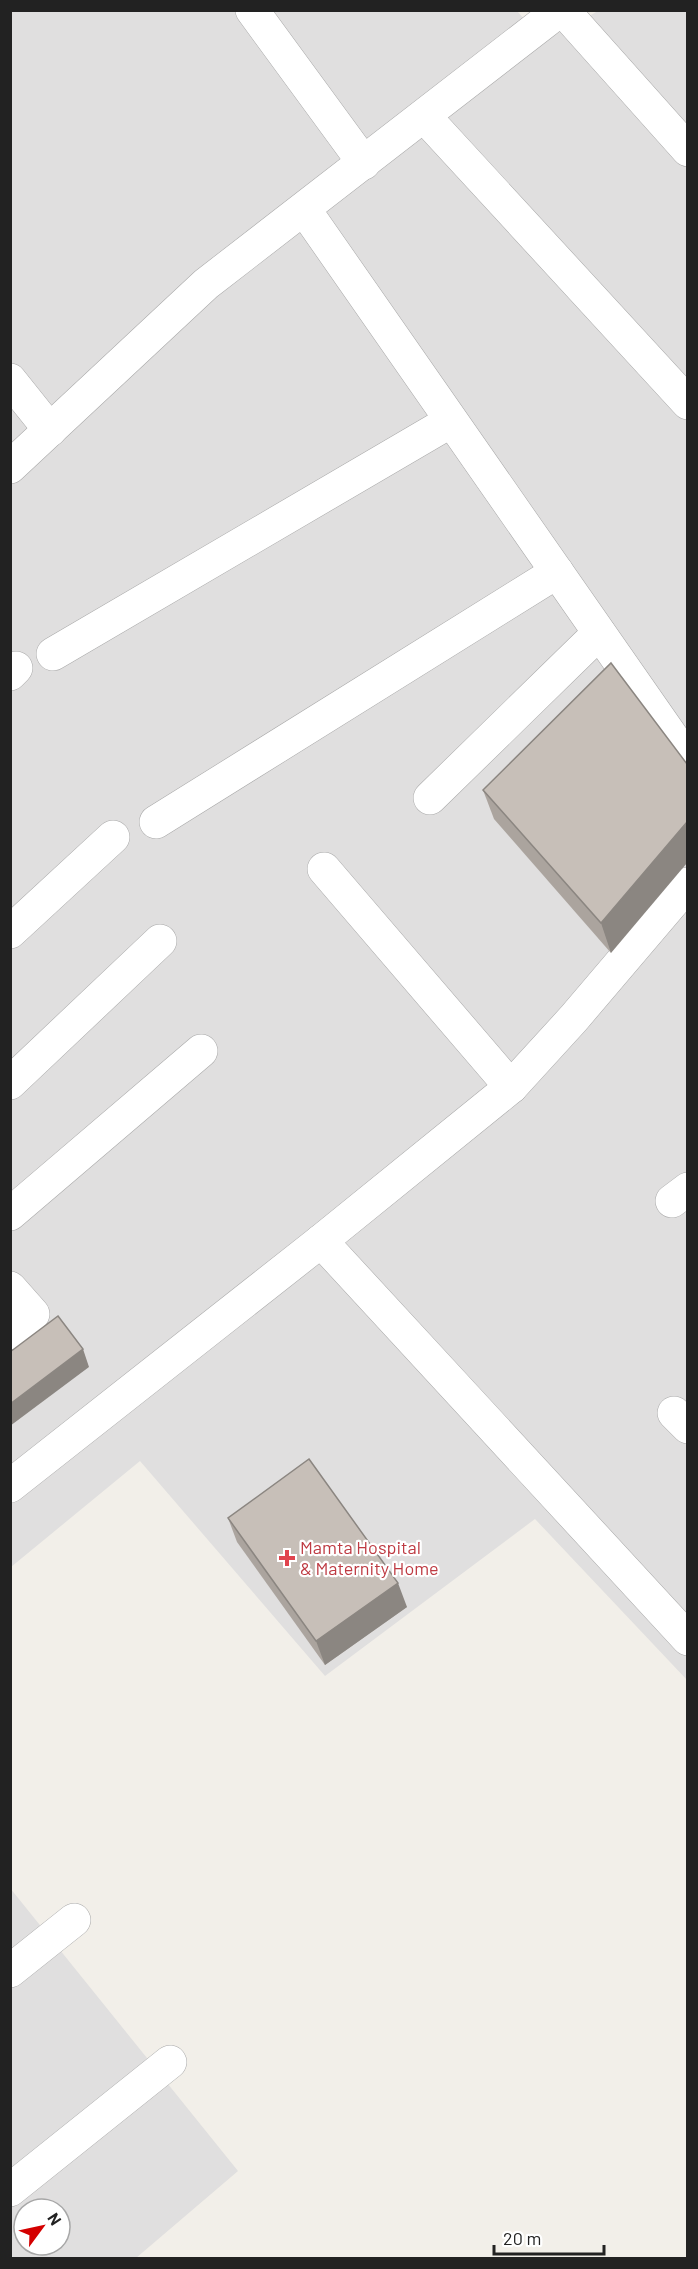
<svg xmlns="http://www.w3.org/2000/svg" width="698" height="2269" font-family="Barlow,sans-serif">
<rect width="100%" height="100%" fill="#f2efe9"/>
<g fill="#e0dfdf" fill-rule="evenodd">
<polygon points="11,11 517,11 544,41 598,11 687,11 687,1680 535,1519 325,1676 140,1461 11,1567"/>
<path d="M10 1888 238 2171 136 2258H11ZM24 2209H60V2245H24Z"/>
</g>
<g fill="none" stroke-linecap="round" stroke-linejoin="round">
<g stroke="#a9a9a9" stroke-width="34">
<g id="minor">
<polyline points="252,10 364,163"/>
<polyline points="563,10 688,150"/>
<polyline points="424,116 688,403"/>
<polyline points="304,209 688,760"/>
<polyline points="10,380 50,430"/>
<polyline points="10,467 206,284 560,10"/>
<polyline points="53,654 451,421"/>
<polyline points="10,674 16,668"/>
<polyline points="430,798 599,633"/>
<polyline points="156,822 557,572"/>
<polyline points="324,869 511,1087"/>
<polyline points="10,932 113,837"/>
<polyline points="10,1083 160,941"/>
<polyline points="672,1201 688,1189"/>
<polyline points="10,1214 201,1051"/>
<polyline points="321,1241 688,1639"/>
<polyline points="10,1288 33,1314 10,1333"/>
<polyline points="674,1413 688,1427"/>
<polyline points="10,1486 321,1241 511,1087 574,1018 688,884"/>
<polyline points="10,1971 74,1920"/>
<polyline points="10,2190 170,2062"/>
</g>
</g>
<use href="#minor" stroke="#fff" stroke-width="33"/>
</g>
<g fill="#aba49e">
<polygon points="611,663 611,953 494,819 483,790"/>
<polygon points="228,1518 407,1607 325,1665 237,1542"/>
</g>
<g fill="#8b8681">
<polygon points="687,822 687,863 611,953 601,923"/>
<polygon points="83,1349 89,1367 10,1426 10,1404"/>
<polygon points="398,1583 407,1607 325,1665 316,1641"/>
</g>
<g fill="#c7bfb8" stroke="#8b8681" stroke-width="1.5">
<polygon points="611,663 687,764 687,822 601,923 483,790"/>
<polygon points="58,1316 83,1349 10,1404 10,1352"/>
<polygon points="309,1459 398,1583 316,1641 228,1518"/>
</g>
<path fill="#e0444e" stroke="#fff" stroke-width="2" d="M284 1549h6v6h6v6h-6v6h-6v-6h-6v-6h6z"/>
<g text-anchor="middle" stroke-width="4.5" stroke-linejoin="round" paint-order="stroke">
<g font-size="18" fill="#be3a42" stroke="#fff" text-anchor="start">
<text x="300" y="1554">Mamta Hospital<tspan x="300" dy="21">&amp; Maternity Home</tspan></text>
</g>
</g>
<rect width="698" height="2269" fill="none" stroke="#222222" stroke-width="24"/>
<g transform="translate(42 2227) rotate(57)"><circle r="28" fill="#ffffff" stroke="#a7a7a7" stroke-width="1.5"/>
<path d="M0-4.5L10 22L0 15L-10 22Z" fill="#d40000"/>
<text y="-9" font-size="16" font-weight="bold" text-anchor="middle" fill="#222222">N</text>
</g>
<path d="M494 2245v9h110v-9" fill="none" stroke="#222222" stroke-width="3"/>
<text x="503" y="2245" font-size="18" fill="#222222" stroke="#ffffff" stroke-width="4.5" paint-order="stroke">20 m</text>
</svg>
